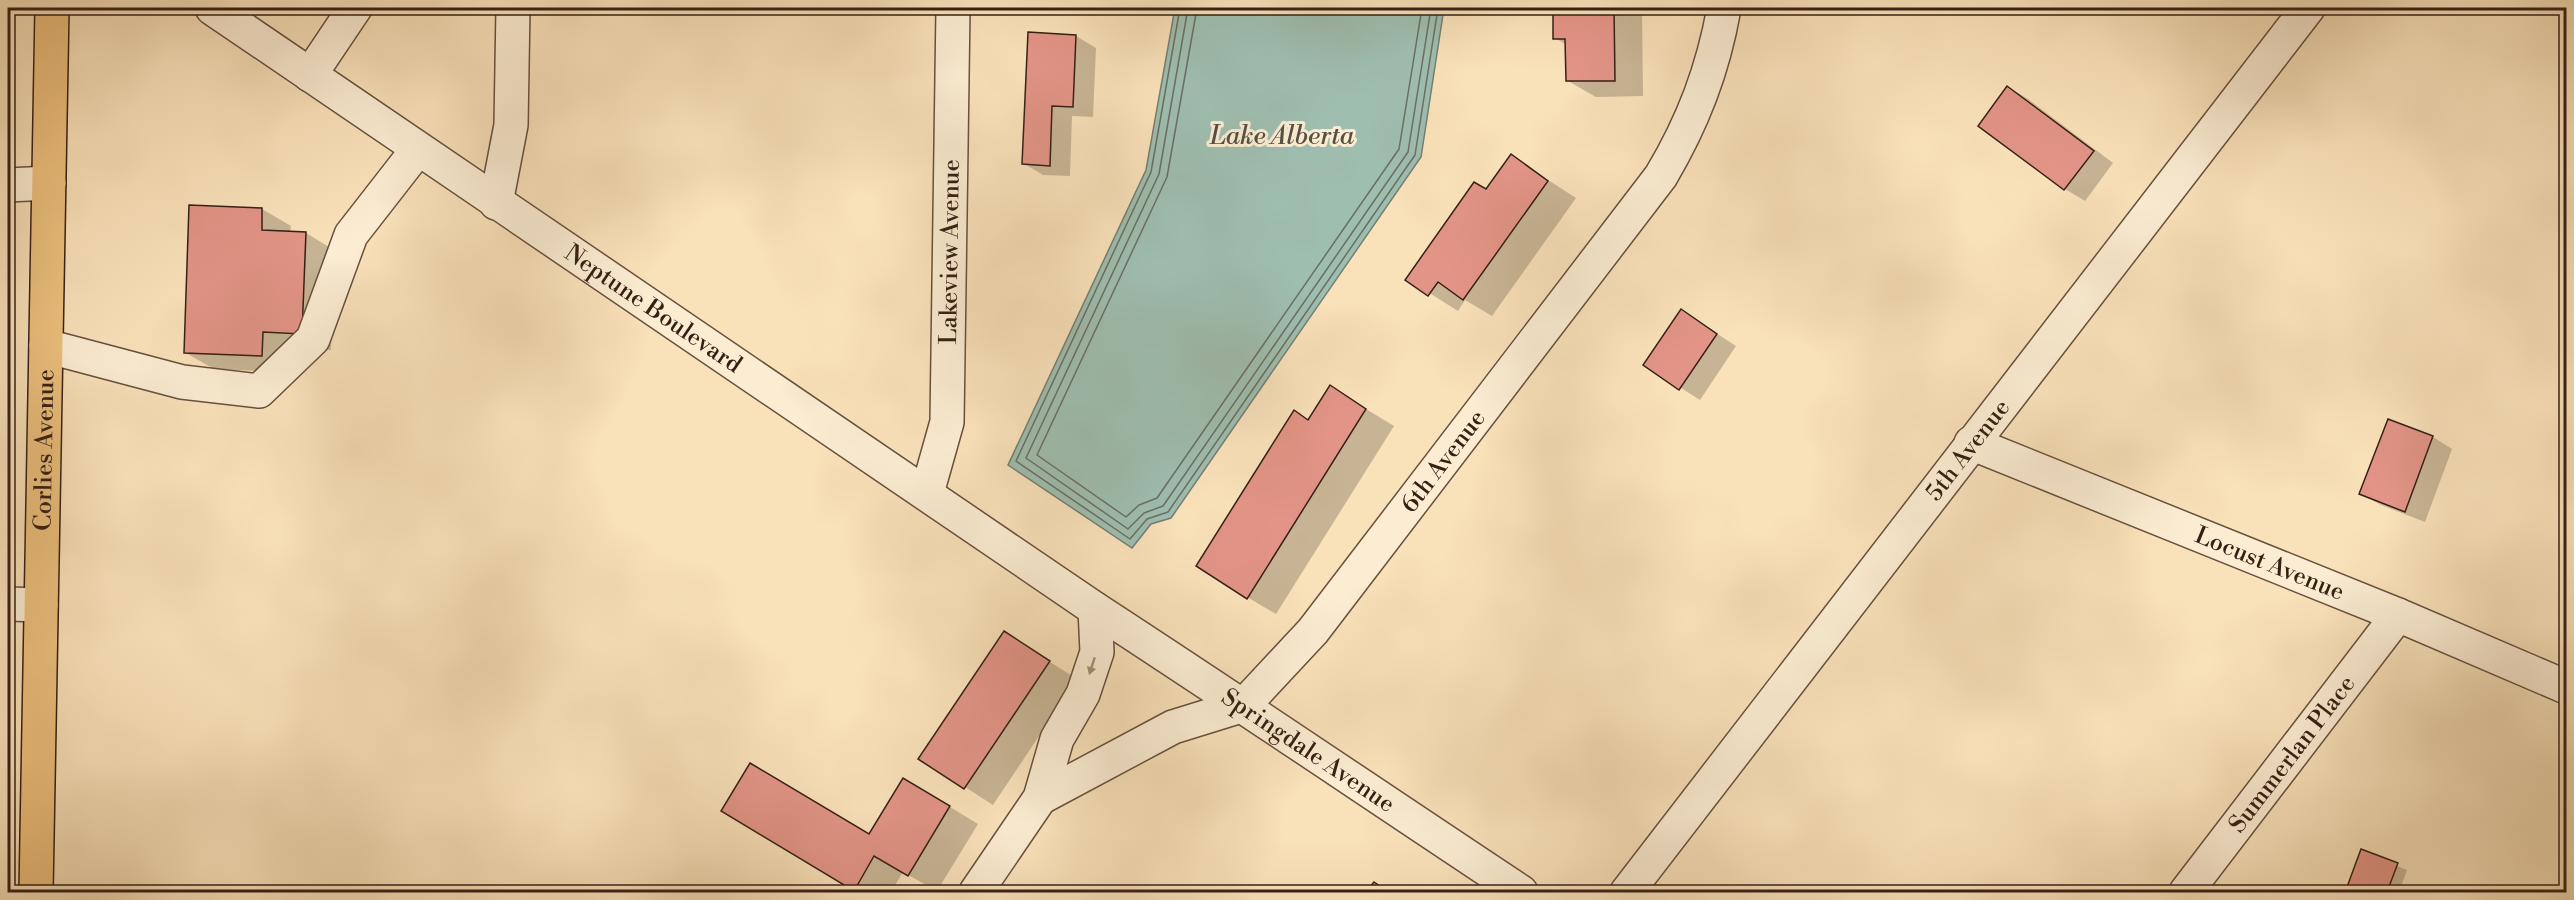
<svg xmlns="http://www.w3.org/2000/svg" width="2574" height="900" font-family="'Libre Bodoni',serif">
<rect width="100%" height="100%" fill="#f9e1ba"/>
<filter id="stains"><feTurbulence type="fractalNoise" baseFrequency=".00333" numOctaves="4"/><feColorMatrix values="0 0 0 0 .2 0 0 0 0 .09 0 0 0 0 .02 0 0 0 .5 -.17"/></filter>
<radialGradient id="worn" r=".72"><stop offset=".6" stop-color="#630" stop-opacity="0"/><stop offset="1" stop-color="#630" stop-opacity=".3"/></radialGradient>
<polygon fill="#9ebeb0" stroke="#747f72" stroke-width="1.5" points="1175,8 1444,8 1421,157 1171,518 1151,524 1132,548 1008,465 1146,170"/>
<g fill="#0003">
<polygon points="1050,8 1120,8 1119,11 1053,9"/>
<polygon points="1554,8 1642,8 1643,96 1596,97 1568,81 1567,45 1555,38"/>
<polygon points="1076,36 1096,48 1093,117 1072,116 1070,176 1043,175 1023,163"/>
<polygon points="2008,87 2028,99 2113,163 2085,201 2065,189 1980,125"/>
<polygon points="1511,156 1576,198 1492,316 1465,300 1458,311 1407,279 1487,191"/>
<polygon points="262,209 291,226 290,233 306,233 334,250 331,350 291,348 291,372 214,369 186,353"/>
<polygon points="1682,311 1736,346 1700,400 1645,365"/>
<polygon points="1330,387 1394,426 1276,614 1247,597 1309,421"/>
<polygon points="2389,421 2433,437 2452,449 2425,522 2381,505 2361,494"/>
<polygon points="1004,633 1077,679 993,805 920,758"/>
<polygon points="932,796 978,824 937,891 903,872 891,892 859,892 723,811 869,836"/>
<polygon points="2362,851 2407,870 2399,892 2360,892 2349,886"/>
</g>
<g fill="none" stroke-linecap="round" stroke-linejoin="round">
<g stroke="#6a6f62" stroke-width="1.5">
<polyline points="1180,8 1151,172 1016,461 1130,539 1147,519 1168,512 1415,155 1438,8"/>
<polyline points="1188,8 1159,174 1026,458 1128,529 1144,513 1163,506 1408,152 1431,8"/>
<polyline points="1197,8 1167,177 1037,455 1126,517 1139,505 1157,498 1399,149 1422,8"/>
</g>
</g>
<g fill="#e29486" stroke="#362015" stroke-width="1.5">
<polygon points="1553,8 1614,8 1615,81 1566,81 1565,39 1553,39"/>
<polygon points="1028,32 1076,35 1073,107 1052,106 1050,166 1022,164"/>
<polygon points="2007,86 2094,151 2064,190 1978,126"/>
<polygon points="1511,154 1548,181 1463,300 1438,282 1428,296 1405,280 1474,182 1486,189"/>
<polygon points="189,205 262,208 262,230 306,232 302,334 263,332 262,356 184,353"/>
<polygon points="1681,309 1717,334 1679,390 1643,365"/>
<polygon points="1330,385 1366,409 1247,599 1196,566 1294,410 1308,420"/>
<polygon points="2388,419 2433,436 2405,512 2359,494"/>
<polygon points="1004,631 1050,661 964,789 918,759"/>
<polygon points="750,763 869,834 903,778 950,806 908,876 874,856 854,891 721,811"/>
<polygon points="2361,849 2398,863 2387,892 2361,892 2347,887"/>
<polygon points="1374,882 1389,892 1366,892"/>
<polygon points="1245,886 1255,892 1241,892"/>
</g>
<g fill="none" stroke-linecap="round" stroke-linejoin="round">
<g stroke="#67503e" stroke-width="36">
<g id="minor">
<path id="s1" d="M212 8 1095 609C1238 702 1379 798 1521 892"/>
<polyline points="310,75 355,8"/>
<polyline points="8,185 49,183"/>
<polyline points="496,203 511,125 513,8"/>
<polyline points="46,346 182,382 259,391 313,339 351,235 418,149"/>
<path id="s2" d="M1971 443 2398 615 2566 687"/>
<path id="s3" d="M927 493 947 422 953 8"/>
<polyline points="8,604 41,605"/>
<path id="s4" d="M1040 798 1173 727 1244 705 1313 631 1661 176C1693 122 1713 70 1724 8"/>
<polyline points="976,892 1040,798 1057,739 1083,694 1097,652 1095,609"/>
<path id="s5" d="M1627 892 2308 8"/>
<path id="s6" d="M2186 892 2398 615"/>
</g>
</g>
<g stroke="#362015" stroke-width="36">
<g id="highway">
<path id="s7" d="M36 892 52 8"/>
</g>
</g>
<use href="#minor" stroke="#fbecd2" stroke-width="33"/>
<use href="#highway" stroke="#ecc07d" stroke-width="33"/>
</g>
<defs><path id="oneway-solid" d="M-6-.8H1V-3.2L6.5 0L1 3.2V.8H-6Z" transform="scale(1.5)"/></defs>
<use fill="#a2907d" href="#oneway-solid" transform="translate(1092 666) rotate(108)"/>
<g text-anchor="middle" stroke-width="6" stroke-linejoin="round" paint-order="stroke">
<g font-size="24" fill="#362015" stroke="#fbecd2">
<text dy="8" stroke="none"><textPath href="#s3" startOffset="244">Lakeview Avenue</textPath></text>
<text dy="8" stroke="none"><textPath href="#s1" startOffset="534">Neptune Boulevard</textPath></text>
<text dy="8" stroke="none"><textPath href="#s5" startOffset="558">5th Avenue</textPath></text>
<text dy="8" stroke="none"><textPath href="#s7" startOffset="442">Corlies Avenue</textPath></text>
<text dy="8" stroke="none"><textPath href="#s4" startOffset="540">6th Avenue</textPath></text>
<text dy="8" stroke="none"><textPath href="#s2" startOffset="322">Locust Avenue</textPath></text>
<text dy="8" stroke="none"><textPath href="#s1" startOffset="1324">Springdale Avenue</textPath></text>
<text dy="8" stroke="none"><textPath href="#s6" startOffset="174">Summerlan Place</textPath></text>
</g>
<g font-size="26" font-style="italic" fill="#554f44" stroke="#fbecd2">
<text x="1282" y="144">Lake Alberta</text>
</g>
</g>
<rect width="2574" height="900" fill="none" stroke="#f9e1ba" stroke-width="30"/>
<rect x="9" y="9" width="2556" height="882" fill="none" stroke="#362015" stroke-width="3"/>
<rect x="15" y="15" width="2544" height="870" fill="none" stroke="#362015" stroke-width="1.5"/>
<rect width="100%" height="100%" filter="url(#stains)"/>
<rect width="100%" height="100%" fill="url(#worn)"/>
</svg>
